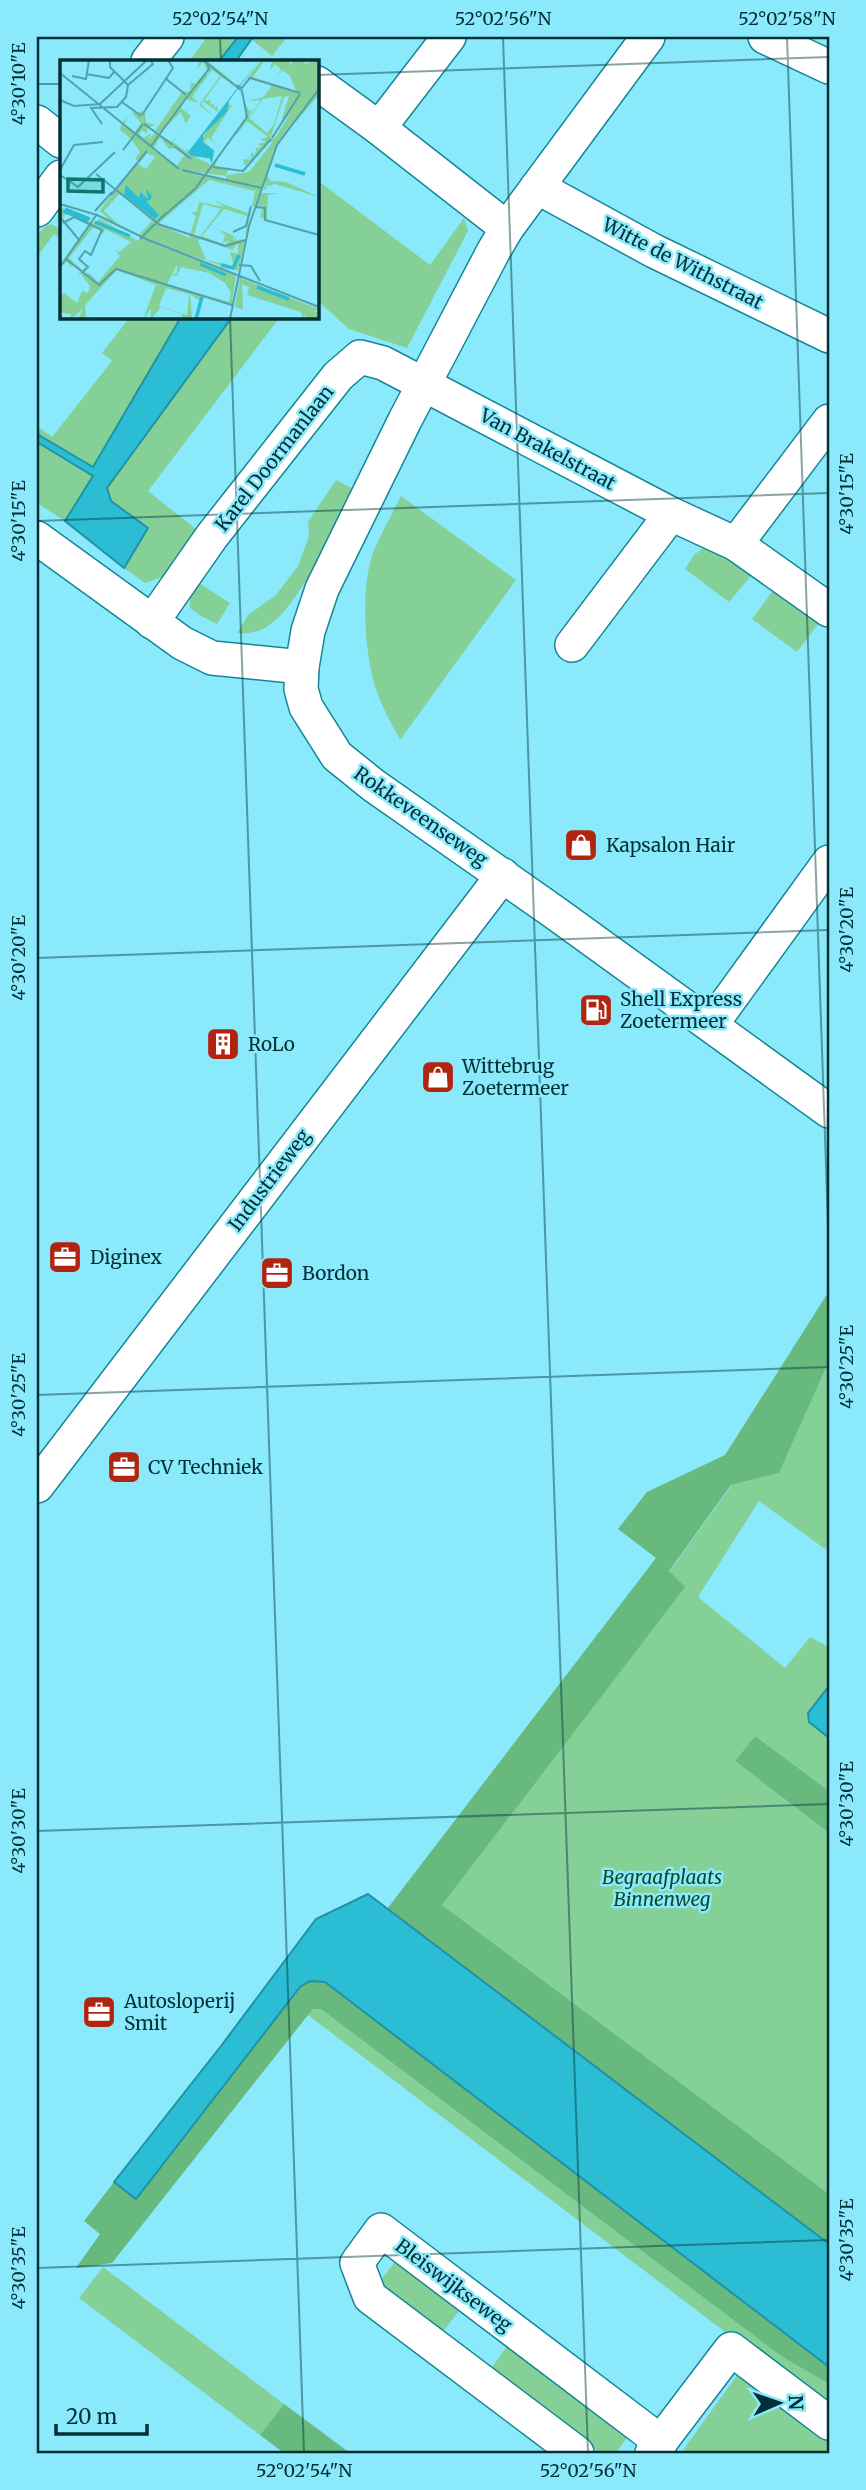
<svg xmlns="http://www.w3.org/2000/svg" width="866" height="2490" font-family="Merriweather,serif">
<rect width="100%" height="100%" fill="#8aeafc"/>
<g fill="#84d097">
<polygon points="207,37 230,37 235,40 219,61 189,61"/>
<polygon points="253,37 287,37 272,56 251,39"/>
<polygon points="317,180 430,265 464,218 468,231 407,348 349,329 317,300"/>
<path d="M51 224 61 229V240L54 234 37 257C37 241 34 231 51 224Z"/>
<polygon points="130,317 181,317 93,467 37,434 37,426 52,437 112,361 102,353"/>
<polygon points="232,317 280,317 148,491 196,529 162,577 145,583 124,568 148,528 111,501 107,489"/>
<polygon points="37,442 94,476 65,521 37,503"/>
<path d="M336 480 353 489C334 526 299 611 263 629 254 633 246 634 237 633L248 615 276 595 298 566 309 536 308 522Z"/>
<path d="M401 496 516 580 400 740C389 719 377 698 372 675 364 639 361 584 374 550 382 532 392 514 401 496Z"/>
<polygon points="712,542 755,571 729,602 685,569 694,555"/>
<polygon points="199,583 230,603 217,624 201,616 190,608 190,596"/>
<polygon points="777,585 822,619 797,652 752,619"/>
<polygon points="829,1361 829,1546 825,1549 759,1501 698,1597 785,1668 810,1637 829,1647 829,1686 808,1713 809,1723 829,1738 829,1791 755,1736 735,1761 829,1833 829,2194 442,1905 684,1587 669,1572 732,1485 779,1473"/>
<polygon points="313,2009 321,2009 781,2356 829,2384 829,2411 308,2015"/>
<polygon points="397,2259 462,2307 442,2333 377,2285"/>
<polygon points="103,2267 284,2404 260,2435 79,2298"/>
<polygon points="508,2345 629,2435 616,2453 600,2453 489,2371"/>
<polygon points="743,2367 829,2432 829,2453 681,2453"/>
</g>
<g fill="#67b97d">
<polygon points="829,1291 829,1361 779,1473 731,1485 669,1571 685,1587 442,1905 829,2194 829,2244 387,1909 656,1558 618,1529 647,1492 725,1455"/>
<polygon points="755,1736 829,1791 829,1833 735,1761"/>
<polygon points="310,1981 325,1982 810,2352 829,2367 829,2384 781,2356 321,2009 313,2009 308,2015 112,2263 76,2268 100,2234 84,2221 114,2182 136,2199 300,1986"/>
<polygon points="284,2404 350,2453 284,2453 260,2435"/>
</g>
<g fill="#2bbdd4" stroke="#1f93a5" stroke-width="2">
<polygon points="238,37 253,37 236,61 219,61"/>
<polygon points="181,317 232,317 107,488 111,501 148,528 124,568 65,521 93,476 37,442 37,434 93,467"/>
<polygon points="829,1686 829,1738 809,1722 808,1713"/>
<polygon points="368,1894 829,2244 829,2367 325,1982 310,1981 300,1987 136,2199 114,2182 221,2046 316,1919"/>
</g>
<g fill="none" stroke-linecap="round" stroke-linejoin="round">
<g stroke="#158697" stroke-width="36">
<g id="minor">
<polyline points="449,37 379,128 507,228"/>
<polyline points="648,37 507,228 493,252 405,420 322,589 308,631 302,667 301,689 306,707 337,756 373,785 554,912 829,1111"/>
<polyline points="765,37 829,67"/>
<polyline points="148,61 167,37"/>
<polyline points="317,83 379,128"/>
<polyline points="37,122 61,141"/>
<polyline points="537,187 654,251 829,336"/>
<polyline points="37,210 61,177"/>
<polyline points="37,538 182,643 212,658 302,667"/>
<polyline points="736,544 829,421"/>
<polyline points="152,622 212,536 338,376 360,357 383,363 671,514 736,544 829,610"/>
<polyline points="572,645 671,514"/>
<polyline points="711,1025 829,862"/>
<polyline points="37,1486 503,875"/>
<polyline points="577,2453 370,2297 357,2263 381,2230 661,2442"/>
<polyline points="652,2453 731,2349 829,2423"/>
</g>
</g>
<use href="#minor" stroke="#fff" stroke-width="33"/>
</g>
<path fill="none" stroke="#033037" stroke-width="2" stroke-opacity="0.45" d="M220 37 221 61M503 37 588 2453M787 37 829 1253M317 75 829 57M37 84H61M230 317 304 2453M37 521 829 493M37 958 829 930M37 1395 829 1367M37 1831 829 1804M37 2268 829 2240"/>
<defs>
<g id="shop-square" transform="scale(1.75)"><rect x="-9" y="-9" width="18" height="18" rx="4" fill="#b12410" stroke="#8aeafc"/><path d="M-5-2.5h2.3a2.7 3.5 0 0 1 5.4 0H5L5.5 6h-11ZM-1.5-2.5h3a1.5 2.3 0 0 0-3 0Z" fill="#fff"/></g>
<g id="fuel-square" transform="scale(1.75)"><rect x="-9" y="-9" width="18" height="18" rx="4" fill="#b12410" stroke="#8aeafc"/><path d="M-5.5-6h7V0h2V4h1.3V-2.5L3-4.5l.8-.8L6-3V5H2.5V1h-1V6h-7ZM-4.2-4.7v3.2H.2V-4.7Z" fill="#fff"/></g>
<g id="building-square" transform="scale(1.75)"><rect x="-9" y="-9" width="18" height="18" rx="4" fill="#b12410" stroke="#8aeafc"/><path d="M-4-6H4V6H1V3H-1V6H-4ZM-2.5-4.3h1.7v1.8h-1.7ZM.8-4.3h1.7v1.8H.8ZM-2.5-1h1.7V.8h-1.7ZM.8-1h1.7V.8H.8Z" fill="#fff"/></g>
<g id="office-square" transform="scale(1.75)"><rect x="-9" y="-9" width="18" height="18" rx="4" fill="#b12410" stroke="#8aeafc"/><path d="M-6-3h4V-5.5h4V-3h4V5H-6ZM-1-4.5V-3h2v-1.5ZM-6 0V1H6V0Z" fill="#fff"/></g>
</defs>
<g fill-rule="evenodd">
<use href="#shop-square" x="581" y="845"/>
<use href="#fuel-square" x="596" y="1010"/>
<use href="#building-square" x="223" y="1044"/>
<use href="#shop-square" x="438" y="1077"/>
<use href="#office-square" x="65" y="1257"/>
<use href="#office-square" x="277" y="1273"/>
<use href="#office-square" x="124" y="1467"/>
<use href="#office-square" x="99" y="2012"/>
</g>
<g text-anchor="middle" stroke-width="5" stroke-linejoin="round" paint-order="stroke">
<g font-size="19" fill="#033037" stroke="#8aeafc">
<text transform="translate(683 263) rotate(27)" y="7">Witte de Withstraat</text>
<text transform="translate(548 449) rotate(28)" y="7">Van Brakelstraat</text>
<text transform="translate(274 458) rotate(-52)" y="7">Karel Doormanlaan</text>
<text transform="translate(421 816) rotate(35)" y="7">Rokkeveenseweg</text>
<text transform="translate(269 1180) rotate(-53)" y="7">Industrieweg</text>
<text transform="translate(454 2285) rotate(37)" y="7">Bleiswijkseweg</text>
</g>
<g font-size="19" fill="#033037" stroke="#8aeafc" text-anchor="start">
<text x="606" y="852">Kapsalon Hair</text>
<text x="620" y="1006">Shell Express<tspan x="620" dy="22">Zoetermeer</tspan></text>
<text x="248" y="1051">RoLo</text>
<text x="462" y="1073">Wittebrug<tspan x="462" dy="22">Zoetermeer</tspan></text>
<text x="90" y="1264">Diginex</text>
<text x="302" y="1280">Bordon</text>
<text x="148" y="1474">CV Techniek</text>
<text x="124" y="2008">Autosloperij<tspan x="124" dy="22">Smit</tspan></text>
</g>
<g font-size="19" font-style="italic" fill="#0a4923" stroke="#8aeafc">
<text x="662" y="1884">Begraafplaats<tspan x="662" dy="22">Binnenweg</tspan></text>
</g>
</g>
<g transform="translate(60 60)">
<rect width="259" height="259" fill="#8aeafc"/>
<path d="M140 0H146L178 26 161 17 144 41 150 40 151 46 154 43V49L157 45 158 52 143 41 141 44 154 57 139 45 160 16 152 10 132 37 139 43 125 39 121 48 131 56 113 82 127 92V87L129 94 157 58 167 52V44L172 45 151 78 155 83 148 78 144 82 154 90 155 91 151 97 148 99 138 96 136 94 150 98 154 92 143 82 133 96 152 105 158 97 155 106 169 108 166 116 122 110 164 119V123L167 115 189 112 212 83 209 81 185 106 183 99 190 100 187 95 191 99V92L195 95 196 88 202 87 198 84 206 82 200 79 208 77 187 61 177 74 181 78 176 73 166 86 185 60V43L189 51 192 49 189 57 201 40 188 41 203 37 212 26 189 17 181 26 199 3 205 0 193 17 236 31 230 16 222 10 218 16 221 9 215 4 210 10 212 2 205 3 229 0 231 6 232 0H244L245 4 258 0 259 35 219 81 207 115 210 121 226 122 259 137 215 124 208 126 205 121 207 127 204 131 206 117 194 146 201 133H218L208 135 207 160 200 157 204 143 202 146 195 147 192 146 195 131 149 120 98 164 129 178 136 156 131 153 137 151 139 142 164 147 155 141 187 153 189 149 187 156 164 149 142 176 166 185 170 180 163 183 165 174 156 169 173 175 174 181 176 175V180L185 179 186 167 192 147 178 211 83 180 176 214 172 244 141 235 140 241 130 234 132 257 122 259V254L101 247 91 259V249L83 259 96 225 57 210 25 245 26 259H18L23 249 11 259V254L0 252V237L4 233 17 243 22 231 28 233 30 226 21 214 17 216 21 212 30 214 38 222 60 196 55 190 60 192 71 182 45 169 43 174 35 165 9 198 22 210 26 206 25 209 22 211 14 204 11 207 7 201 0 208 30 165 7 153 2 158 0 147 33 163 40 159 78 181 81 177 75 173 79 175 92 161 60 133 44 151 58 164 37 155 49 159 40 151 43 146 77 103 86 109 95 97 87 93 80 102 75 99 80 92 72 80 75 74 71 79 60 70 61 64 69 56 64 64 75 72 81 63 72 53 85 51 86 62 95 65 87 68V74L82 70 79 74 84 78 91 73 88 80 95 73 112 82 126 64 121 52 100 73 95 71 122 32 130 31 131 22 135 24 147 10 144 16 149 13 143 2 137 9ZM222 36 214 64 207 73 189 58 203 39ZM229 36 222 59 225 60 233 49 215 78 210 79 224 37ZM100 77 109 89 118 88 125 95 117 105 93 90ZM143 144 161 149 139 178 134 175ZM142 179 173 190 178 182V194L170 192 174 206 146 200 138 180ZM117 205V213L112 215 117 216 121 207 149 213 165 223 171 233 169 242 107 224ZM106 228 129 234 127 255 99 246ZM180 218 259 249 254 251 259 253 257 259H246V254L243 259 241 252 187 235 189 227 182 224 183 249 175 247Z" fill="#84d097" fill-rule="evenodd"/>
<path d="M199 0 169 41 167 52 143 75V82L154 91 152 103 149 98 131 96 128 92ZM66 125 79 138 80 132 88 139 86 129 92 136 90 140 86 141 99 155 95 159 64 135Z" fill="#2bbdd4"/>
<path fill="none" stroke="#2bbdd4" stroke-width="3.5" d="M215 105 245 114M5 149 30 159M3 151 28 161M35 162 70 176M140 204 166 215M161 205 173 208 179 195M197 227 229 239M136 259 142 237"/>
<path fill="none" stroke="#54a0ad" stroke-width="2" d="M50 0V7L68 25M0 13 119 109M26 14 49 18 54 12M12 16 26 19 29 0M105 18 126 35M68 25 93 4 90 0M177 25 182 28 190 18 240 33M127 37 149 9 146 0M0 40 14 46 40 44 87 0M62 42 81 56M82 55 113 8 108 0M42 64 31 48 57 47 66 37 68 25M84 64 113 85M212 78 240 34M14 85 43 82M91 86 127 37M114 86 131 99M63 90 83 64M153 107 183 111 211 79M0 110 14 85M122 110 202 128M36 114 100 165M0 115 18 127 55 92M51 135 87 91M0 144 37 155 88 180 259 247M195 147 205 148V160L259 175M35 151 52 132M0 157 20 181M100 159 135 129 187 57 182 31 143 0M3 163 14 157 42 170 31 195 25 191 19 199 28 207 22 213M98 164 165 186 186 180M173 172 186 166 191 146M80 179 106 153M6 199 39 225 56 209 172 245M179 205 191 206 200 221M0 207 37 154M170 259 189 166 217 85 259 29"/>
<path fill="#0f766e" fill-opacity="0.15" stroke="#0f766e" stroke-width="3.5" d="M8 119 43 120V132L8 131Z"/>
<rect width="259" height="259" fill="none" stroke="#033037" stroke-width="3.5"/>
</g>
<rect width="866" height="2490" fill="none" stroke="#8aeafc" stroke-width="77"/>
<g transform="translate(779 2403) rotate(88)" stroke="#8aeafc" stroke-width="5" paint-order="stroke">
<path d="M0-5L12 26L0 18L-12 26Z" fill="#033037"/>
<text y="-10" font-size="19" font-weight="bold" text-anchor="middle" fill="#033037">N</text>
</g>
<path d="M56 2424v10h91v-10" fill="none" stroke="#033037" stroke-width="3.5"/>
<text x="66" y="2424" font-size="21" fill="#033037" stroke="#8aeafc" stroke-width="5" paint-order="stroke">20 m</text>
<rect x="38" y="38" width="790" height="2414" fill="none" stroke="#033037" stroke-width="2.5"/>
<g font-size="18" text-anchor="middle" fill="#033037">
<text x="220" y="25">52°02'54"N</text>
<text x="503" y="25">52°02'56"N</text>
<text x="787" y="25">52°02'58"N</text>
<text transform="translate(19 84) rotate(-90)" y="6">4°30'10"E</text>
<text transform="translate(847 494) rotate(-90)" y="6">4°30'15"E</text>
<text transform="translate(19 521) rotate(-90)" y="6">4°30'15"E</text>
<text transform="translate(847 930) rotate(-90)" y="6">4°30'20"E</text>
<text transform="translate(19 958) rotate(-90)" y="6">4°30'20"E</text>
<text transform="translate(847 1367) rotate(-90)" y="6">4°30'25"E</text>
<text transform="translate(19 1395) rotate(-90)" y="6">4°30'25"E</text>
<text transform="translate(847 1804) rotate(-90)" y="6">4°30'30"E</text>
<text transform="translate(19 1831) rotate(-90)" y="6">4°30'30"E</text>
<text transform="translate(847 2240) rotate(-90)" y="6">4°30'35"E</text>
<text transform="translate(19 2268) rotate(-90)" y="6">4°30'35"E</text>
<text x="304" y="2477">52°02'54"N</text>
<text x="588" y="2477">52°02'56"N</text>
</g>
</svg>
